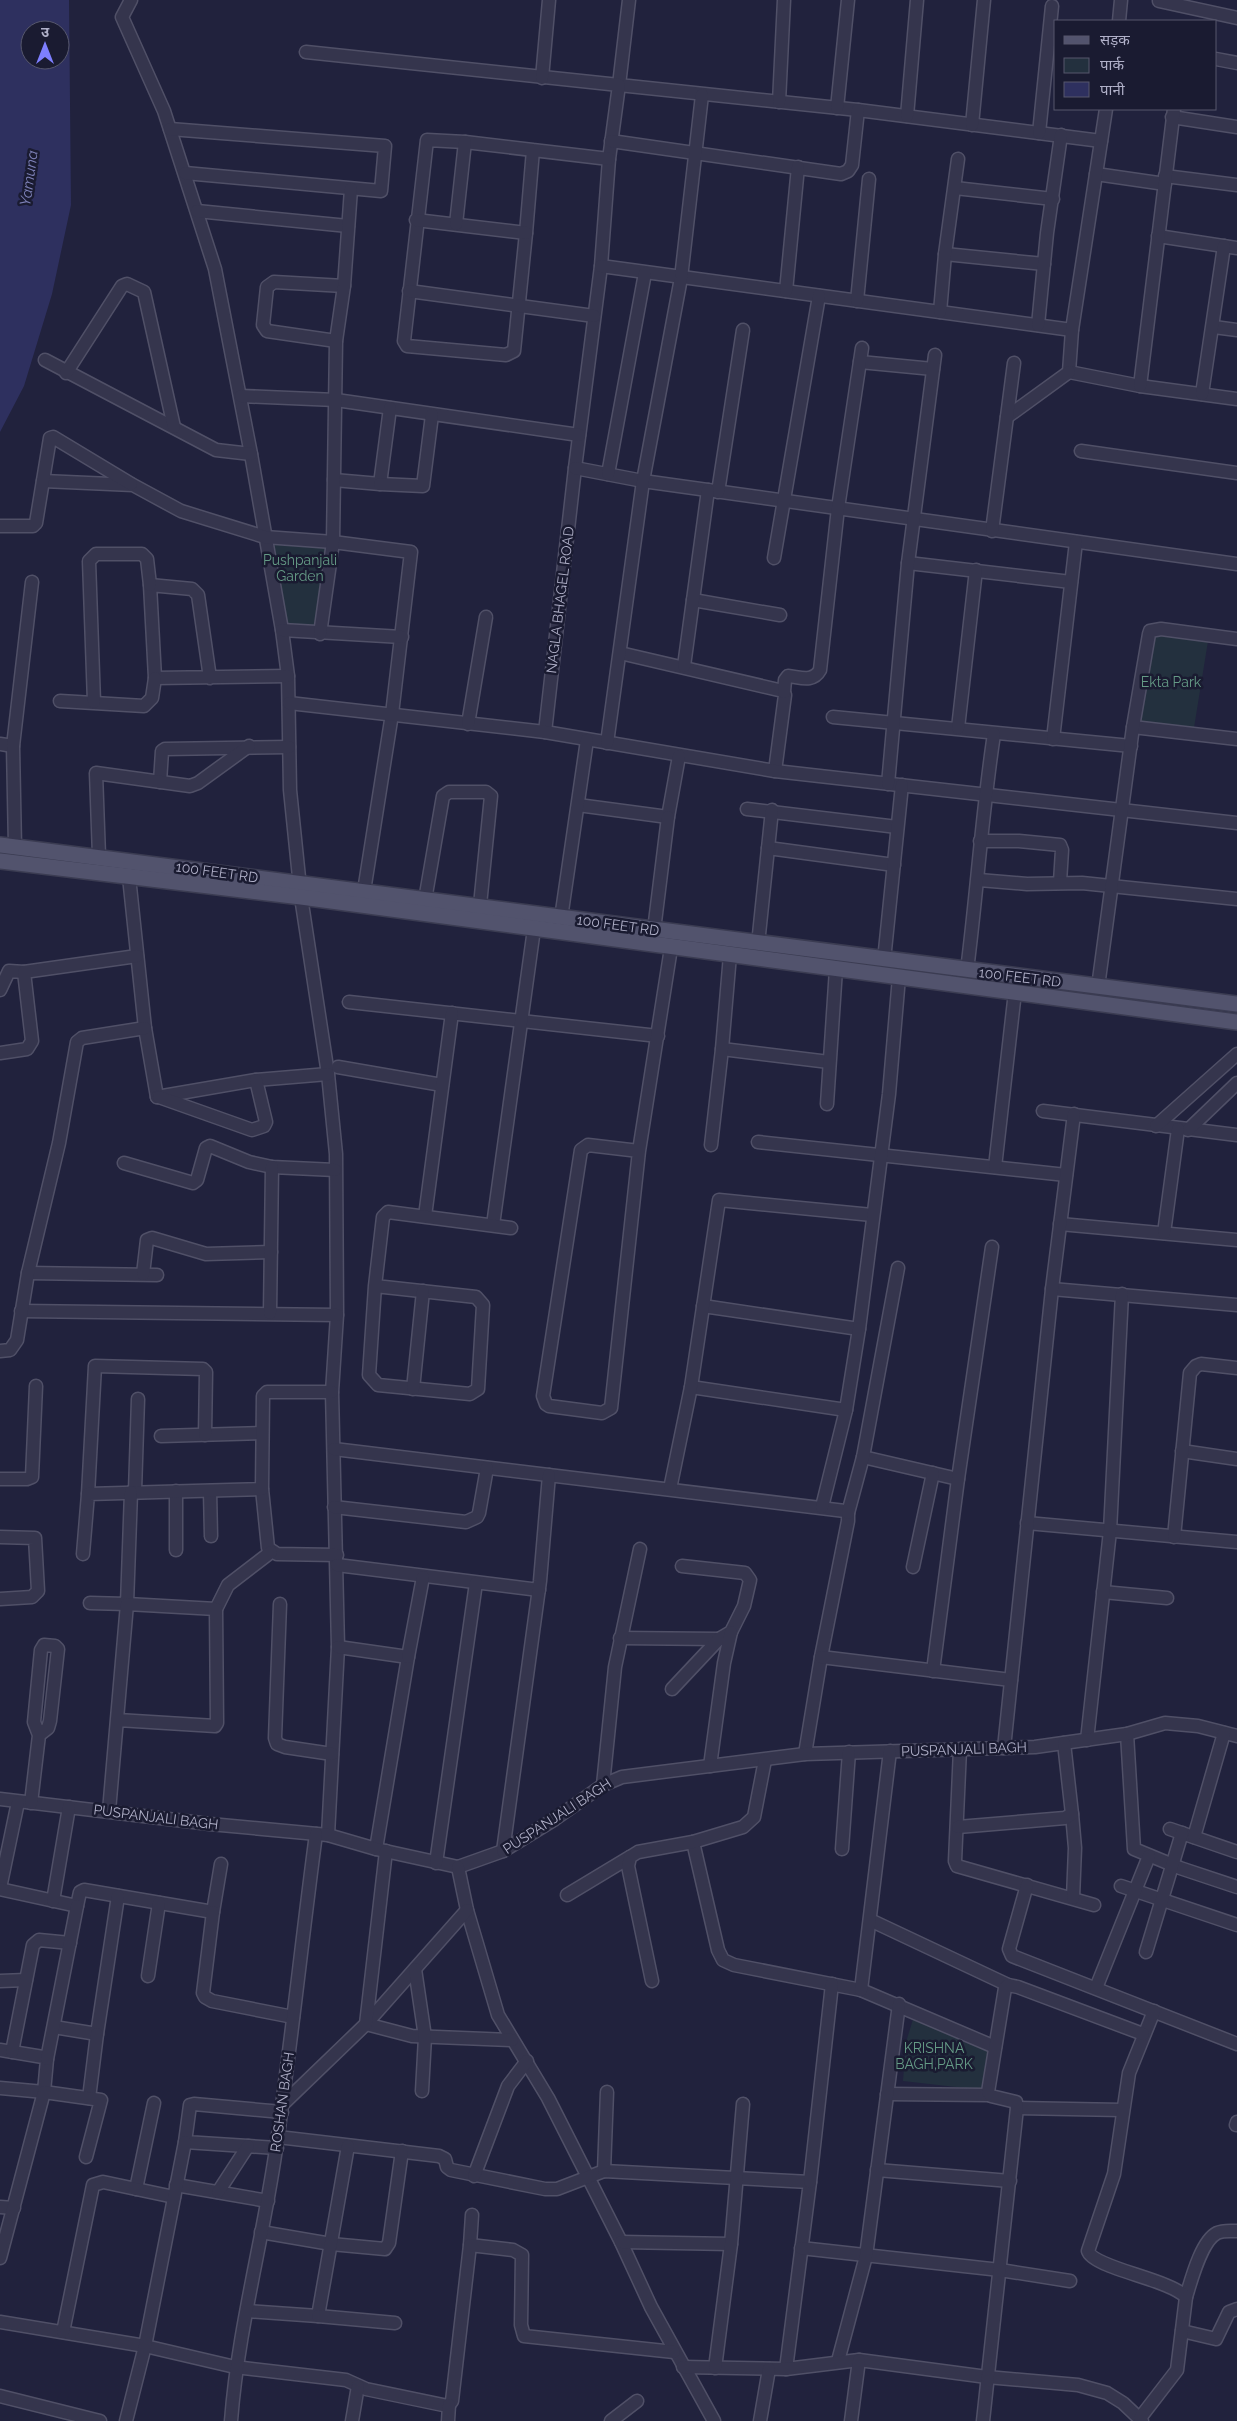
<svg xmlns="http://www.w3.org/2000/svg" width="1237" height="2421" font-family="Raleway,'Noto Sans Devanagari',sans-serif">
<rect width="100%" height="100%" fill="#21223d"/>
<g fill="#23303e">
<polygon points="265,537 333,542 320,634 282,630"/>
<polygon points="1150,631 1209,635 1193,734 1133,727"/>
<polygon points="914,2016 988,2050 982,2090 903,2081 906,2042"/>
</g>
<path fill="#2e305f" fill-rule="evenodd" d="M0 0H69L71 205 52 294 24 386 0 432ZM30 30H60V60H30Z"/>
<g fill="none" stroke-linecap="round" stroke-linejoin="round">
<g stroke="#505067" stroke-width="15">
<g id="minor">
<polyline points="131,0 122,17 164,111 215,269 251,454 282,630 288,676 290,790 301,897 328,1074 336,1154 337,1315 332,1392 338,1647 328,1835"/>
<polyline points="629,0 619,85 858,110 1101,141"/>
<polyline points="1159,1 1237,18"/>
<polyline points="1119,21 1121,0"/>
<polyline points="306,52 619,85 609,159 601,266 575,468 545,732"/>
<polyline points="1216,59 1237,63"/>
<polyline points="542,78 549,0"/>
<polyline points="779,102 784,0"/>
<polyline points="837,108 848,0"/>
<polyline points="907,116 917,0"/>
<polyline points="1172,117 1237,127"/>
<polyline points="972,125 984,0"/>
<polyline points="170,129 385,146 381,191 185,173"/>
<polyline points="1039,133 1052,6"/>
<polyline points="611,141 841,174 848,171 852,165 858,110"/>
<polyline points="533,150 526,233 514,351 506,355 407,346 404,341 427,140 465,142 609,159"/>
<polyline points="1096,174 1165,184"/>
<polyline points="1165,176 1237,185"/>
<polyline points="955,188 1053,199"/>
<polyline points="197,211 348,226"/>
<polyline points="416,220 526,233"/>
<polyline points="456,224 465,142"/>
<polyline points="1158,236 1237,248"/>
<polyline points="945,254 1044,264"/>
<polyline points="601,266 1072,330"/>
<polyline points="409,291 594,316"/>
<polyline points="786,291 798,167"/>
<polyline points="857,301 869,179"/>
<polyline points="940,312 945,254 958,159"/>
<polyline points="1038,325 1047,233 1061,135"/>
<polyline points="1214,327 1237,330"/>
<polyline points="336,341 267,331 263,325 267,287 274,282 344,286"/>
<polyline points="45,360 216,450 251,454"/>
<polyline points="860,362 933,369"/>
<polyline points="1069,372 1072,330 1106,109"/>
<polyline points="1069,372 1140,386 1237,399"/>
<polyline points="66,373 122,286 127,284 144,292 174,427"/>
<polyline points="1140,386 1174,109"/>
<polyline points="1202,394 1224,246"/>
<polyline points="241,396 336,400 579,435"/>
<polyline points="1007,417 1069,372"/>
<polyline points="1081,451 1237,473"/>
<polyline points="575,468 643,481 1237,564"/>
<polyline points="608,474 645,273"/>
<polyline points="334,480 380,484 390,408"/>
<polyline points="43,481 133,485 181,511 265,537 333,542 411,552 392,714 364,891"/>
<polyline points="380,484 423,486 432,415"/>
<polyline points="718,492 743,330"/>
<polyline points="0,526 33,526 36,523 50,438 53,437 131,484"/>
<polyline points="992,531 1014,363"/>
<polyline points="774,558 819,296"/>
<polyline points="908,563 1071,582"/>
<polyline points="693,600 780,615"/>
<polyline points="282,630 402,637"/>
<polyline points="320,634 333,542 336,341 344,286 351,189"/>
<polyline points="620,653 783,691 785,695 775,771"/>
<polyline points="684,666 708,490"/>
<polyline points="210,678 198,595 192,589 150,585 155,678 288,676"/>
<path d="M784 692 785 680 788 676C800 677 813 683 820 670L838 508 862 348"/>
<polyline points="60,701 144,706 152,698 155,678"/>
<polyline points="94,702 89,561 96,554 142,554 147,559 150,585"/>
<polyline points="289,703 545,732 775,771 1237,823"/>
<polyline points="833,717 1131,746"/>
<polyline points="468,724 486,617"/>
<polyline points="1133,727 1237,739"/>
<polyline points="958,728 976,570"/>
<polyline points="1053,739 1076,542"/>
<polyline points="607,743 643,481 681,278 702,95"/>
<polyline points="0,744 13,746"/>
<polyline points="160,782 162,751 165,749 289,747"/>
<polyline points="888,784 908,563 935,355"/>
<polyline points="578,805 668,817 679,756"/>
<polyline points="747,809 897,827"/>
<polyline points="980,841 1019,841 1060,845 1062,850 1060,882"/>
<polyline points="15,847 13,746 32,582"/>
<polyline points="768,848 894,865"/>
<polyline points="99,856 96,773 190,786 198,783 249,746"/>
<polyline points="129,877 145,1028 157,1097"/>
<polyline points="979,880 1027,884 1082,883 1237,899"/>
<polyline points="425,900 443,796 449,792 486,792 491,796 480,905"/>
<polyline points="560,925 587,740"/>
<polyline points="654,930 668,817"/>
<polyline points="758,944 772,810"/>
<polyline points="884,960 902,785"/>
<path d="M967 970C977 892 982 813 994 734"/>
<polyline points="1098,987 1133,727 1149,634 1150,631 1161,629 1237,639"/>
<polyline points="0,990 9,971 24,972"/>
<polyline points="349,1002 658,1036"/>
<polyline points="722,1049 829,1062"/>
<polyline points="0,1053 27,1049 32,1041 24,972 137,956"/>
<polyline points="338,1067 442,1085"/>
<polyline points="157,1097 256,1080 328,1074"/>
<polyline points="159,1097 252,1130 264,1126 266,1122 256,1080"/>
<polyline points="827,1104 836,969"/>
<polyline points="1043,1111 1237,1135"/>
<polyline points="1156,1126 1237,1054"/>
<polyline points="1188,1130 1237,1083"/>
<polyline points="758,1142 1066,1175"/>
<polyline points="711,1145 722,1049 730,955"/>
<polyline points="639,1151 588,1145 581,1150 543,1396 546,1404 549,1406 602,1413 611,1408 639,1151 671,948"/>
<polyline points="124,1163 193,1183 197,1180 206,1148 210,1146 249,1162 272,1167 335,1170"/>
<polyline points="995,1167 1015,992"/>
<polyline points="425,1216 452,1013"/>
<polyline points="1060,1224 1237,1240"/>
<polyline points="493,1225 534,929"/>
<polyline points="1164,1233 1178,1129"/>
<polyline points="28,1273 157,1275"/>
<polyline points="143,1274 147,1240 152,1238 206,1254 271,1252"/>
<polyline points="375,1286 476,1297 483,1305 478,1389 470,1394 378,1385 369,1375 375,1286 383,1217 388,1212 511,1228"/>
<polyline points="1052,1289 1237,1305"/>
<polyline points="703,1306 859,1329"/>
<polyline points="21,1311 337,1315"/>
<polyline points="270,1313 272,1167"/>
<polyline points="0,1351 10,1350 17,1340 28,1273 59,1143 77,1042 82,1038 145,1028"/>
<polyline points="691,1387 846,1410"/>
<polyline points="413,1389 423,1291"/>
<polyline points="161,1436 262,1433"/>
<polyline points="334,1449 845,1511 848,1513 848,1521 821,1657 805,1754"/>
<polyline points="1182,1451 1237,1459"/>
<polyline points="863,1457 958,1479"/>
<polyline points="0,1479 27,1479 32,1477 36,1386"/>
<polyline points="262,1489 268,1548 277,1554 337,1555"/>
<polyline points="670,1489 691,1387 719,1200 872,1215"/>
<polyline points="135,1491 138,1399"/>
<polyline points="210,1491 211,1536"/>
<polyline points="88,1494 95,1366 203,1369 206,1372 205,1435"/>
<polyline points="334,1507 466,1522 477,1517 479,1513 487,1468"/>
<polyline points="822,1507 846,1410 859,1329 889,1094 899,977"/>
<polyline points="848,1513 863,1457 898,1268"/>
<polyline points="1027,1523 1237,1542"/>
<polyline points="0,1537 35,1538 38,1591 32,1597 0,1599"/>
<polyline points="1174,1537 1190,1373 1196,1366 1201,1364 1237,1368"/>
<polyline points="176,1550 176,1491"/>
<polyline points="83,1554 88,1494 262,1489 263,1396 267,1392 332,1392"/>
<polyline points="337,1565 539,1590"/>
<polyline points="913,1567 933,1473"/>
<polyline points="1103,1592 1167,1598"/>
<polyline points="90,1603 127,1604 131,1492"/>
<polyline points="280,1604 275,1738 277,1744 285,1747 332,1754"/>
<polyline points="216,1609 228,1585 271,1552"/>
<polyline points="620,1638 719,1639"/>
<polyline points="338,1647 408,1657 376,1849"/>
<polyline points="408,1657 423,1577"/>
<polyline points="821,1657 1011,1680"/>
<polyline points="933,1671 958,1479 992,1247"/>
<polyline points="672,1689 719,1639 731,1632 744,1606 750,1580 745,1573 682,1566"/>
<polyline points="1127,1734 1134,1849 1180,1868 1237,1887"/>
<polyline points="1087,1740 1110,1531 1122,1294"/>
<polyline points="1004,1748 1052,1289 1074,1114"/>
<polyline points="960,1749 955,1861 957,1866 1094,1905"/>
<polyline points="710,1766 724,1663 731,1632"/>
<polyline points="603,1785 615,1667 640,1549"/>
<polyline points="0,1799 210,1824 328,1835 376,1849 458,1867 503,1851 555,1819 603,1785 622,1777 805,1754 1035,1747 1127,1734 1165,1723 1198,1726 1237,1736"/>
<polyline points="31,1803 39,1735 34,1722 41,1650 44,1645 55,1646 58,1649 50,1721 48,1728 39,1735"/>
<polyline points="109,1811 127,1604 216,1609 217,1723 215,1726 118,1720"/>
<polyline points="1072,1814 1075,1848 1073,1898"/>
<polyline points="958,1827 1065,1818 1072,1814 1064,1743"/>
<polyline points="1170,1829 1237,1852"/>
<polyline points="1194,1837 1224,1733"/>
<polyline points="693,1842 718,1950 723,1960 734,1965 861,1990 995,2047"/>
<polyline points="842,1849 849,1752"/>
<polyline points="503,1851 540,1581 549,1475"/>
<polyline points="436,1863 476,1583"/>
<polyline points="458,1867 467,1910 498,2015 548,2098 621,2242 651,2307 714,2421"/>
<polyline points="1027,1885 1009,1949 1012,1956 1237,2044"/>
<polyline points="1121,1886 1237,1925"/>
<polyline points="0,1888 18,1802"/>
<polyline points="0,1889 77,1906 80,1892 84,1890 213,1912 221,1864"/>
<polyline points="567,1895 630,1857"/>
<polyline points="53,1901 69,1807"/>
<polyline points="467,1910 366,2024 412,2036 512,2040"/>
<polyline points="213,1912 203,1993 205,1997 212,2001 293,2017"/>
<polyline points="870,1920 1008,1985"/>
<polyline points="1146,1952 1182,1833"/>
<polyline points="415,1969 425,2037 422,2091"/>
<polyline points="148,1976 159,1903"/>
<polyline points="0,1981 26,1980"/>
<polyline points="652,1981 628,1866 630,1857 638,1852 693,1842 743,1827 754,1817 765,1760"/>
<polyline points="1096,1988 1149,1856"/>
<polyline points="861,1990 890,1751"/>
<polyline points="54,2027 97,2034 118,1896"/>
<polyline points="0,2050 43,2057 47,2059 44,2092 0,2088"/>
<polyline points="12,2052 33,1945 39,1940 70,1943"/>
<polyline points="47,2059 77,1906"/>
<polyline points="887,2094 989,2095"/>
<polyline points="89,2098 97,2034"/>
<polyline points="284,2103 366,2024 386,1851"/>
<polyline points="1017,2108 1122,2110"/>
<polyline points="1236,2125 1237,2122"/>
<polyline points="278,2137 439,2156 445,2159 447,2167 451,2170 545,2189 557,2189 604,2171 810,2182 786,2369"/>
<polyline points="277,2148 185,2142 190,2105 194,2104 282,2112"/>
<polyline points="877,2170 1010,2181"/>
<polyline points="604,2171 607,2092"/>
<polyline points="474,2176 508,2086 527,2061"/>
<polyline points="810,2182 832,1984"/>
<polyline points="176,2185 268,2201"/>
<polyline points="136,2189 154,2103"/>
<polyline points="218,2192 248,2146"/>
<polyline points="0,2207 14,2208"/>
<polyline points="261,2232 331,2244 385,2249 389,2243 402,2151"/>
<polyline points="621,2242 731,2244"/>
<polyline points="470,2245 472,2215"/>
<polyline points="801,2248 1000,2270 1070,2281"/>
<polyline points="0,2258 44,2092 101,2100 86,2157"/>
<path d="M1186 2297C1191 2281 1201 2241 1217 2233 1223 2230 1231 2231 1237 2231"/>
<polyline points="247,2311 318,2316 348,2146"/>
<polyline points="318,2316 395,2323"/>
<polyline points="0,2322 145,2346 235,2367 346,2380 366,2389 448,2406 452,2401 470,2245 513,2250 522,2255 521,2325 524,2336 674,2352"/>
<polyline points="1182,2331 1216,2339 1229,2312 1237,2309"/>
<polyline points="63,2332 93,2185 103,2182 174,2197"/>
<polyline points="838,2361 866,2256 899,2004"/>
<polyline points="683,2367 786,2369 859,2360 987,2377 1078,2385 1107,2393 1123,2403 1142,2421"/>
<polyline points="715,2368 731,2244 743,2104"/>
<polyline points="0,2396 100,2421"/>
<path d="M1140 2418 1177 2370 1186 2297C1169 2279 1093 2268 1088 2251L1114 2174 1129 2073 1154 2011"/>
<polyline points="126,2421 145,2346 185,2142"/>
<path d="M231 2421C238 2329 263 2240 276 2149 291 2045 302 1939 316 1834"/>
<polyline points="352,2421 358,2386"/>
<polyline points="448,2421 449,2405"/>
<polyline points="611,2421 637,2401"/>
<polyline points="760,2421 769,2369"/>
<polyline points="851,2421 859,2360"/>
<polyline points="983,2421 1017,2108 1016,2102 991,2096 988,2092 1005,1988 1008,1985 1018,1987 1143,2034"/>
</g>
</g>
<g stroke="#3b3c52" stroke-width="18">
<g id="major">
<polyline points="0,845 1237,1004"/>
<polyline points="0,861 301,897 1237,1022"/>
</g>
</g>
<use href="#minor" stroke="#35354d" stroke-width="12"/>
<use href="#major" stroke="#52536d" stroke-width="15"/>
</g>
<g text-anchor="middle" stroke-width="5" stroke-linejoin="round" paint-order="stroke">
<g font-size="14" fill="#659b86" stroke="#1a1b31">
<text x="300" y="565">Pushpanjali<tspan x="300" dy="16">Garden</tspan></text>
<text x="1171" y="687">Ekta Park</text>
<text x="934" y="2053">KRISHNA<tspan x="934" dy="16">BAGH,PARK</tspan></text>
</g>
<g font-size="14" fill="#b0b0c8" stroke="#1a1b31">
<text transform="translate(560 600) rotate(-83)" y="5">NAGLA BHAGEL ROAD</text>
<text transform="translate(217 872) rotate(8)" y="5">100 FEET RD</text>
<text transform="translate(618 925) rotate(8)" y="5">100 FEET RD</text>
<text transform="translate(1020 977) rotate(7)" y="5">100 FEET RD</text>
<text transform="translate(964 1749) rotate(-2)" y="5">PUSPANJALI BAGH</text>
<text transform="translate(557 1816) rotate(-33)" y="5">PUSPANJALI BAGH</text>
<text transform="translate(156 1817) rotate(7)" y="5">PUSPANJALI BAGH</text>
<text transform="translate(282 2102) rotate(-82)" y="5">ROSHAN BAGH</text>
</g>
<g font-size="15" font-style="italic" fill="#7d80b7" stroke="#1a1b31">
<text transform="translate(29 178) rotate(-82)" y="5">Yamuna</text>
</g>
</g>
<rect x="1054" y="20" width="162" height="90" fill="#1a1b31" stroke="#56576d"/>
<rect x="1064" y="36" width="25" height="8" fill="#52536d" stroke="#56576d"/>
<text x="1100" y="45" font-size="15" fill="#b0b0c8">सड़क</text>
<rect x="1064" y="58" width="25" height="15" fill="#23303e" stroke="#56576d"/>
<text x="1100" y="70" font-size="15" fill="#b0b0c8">पार्क</text>
<rect x="1064" y="82" width="25" height="15" fill="#2e305f" stroke="#56576d"/>
<text x="1100" y="95" font-size="15" fill="#b0b0c8">पानी</text>
<g transform="translate(45 45)"><circle r="24" fill="#1a1b31" stroke="#56576d"/>
<path d="M0-4L9 19L0 12L-9 19Z" fill="#7e7fff"/>
<text y="-8" font-size="14" font-weight="bold" text-anchor="middle" fill="#b0b0c8">उ</text>
</g>
</svg>
